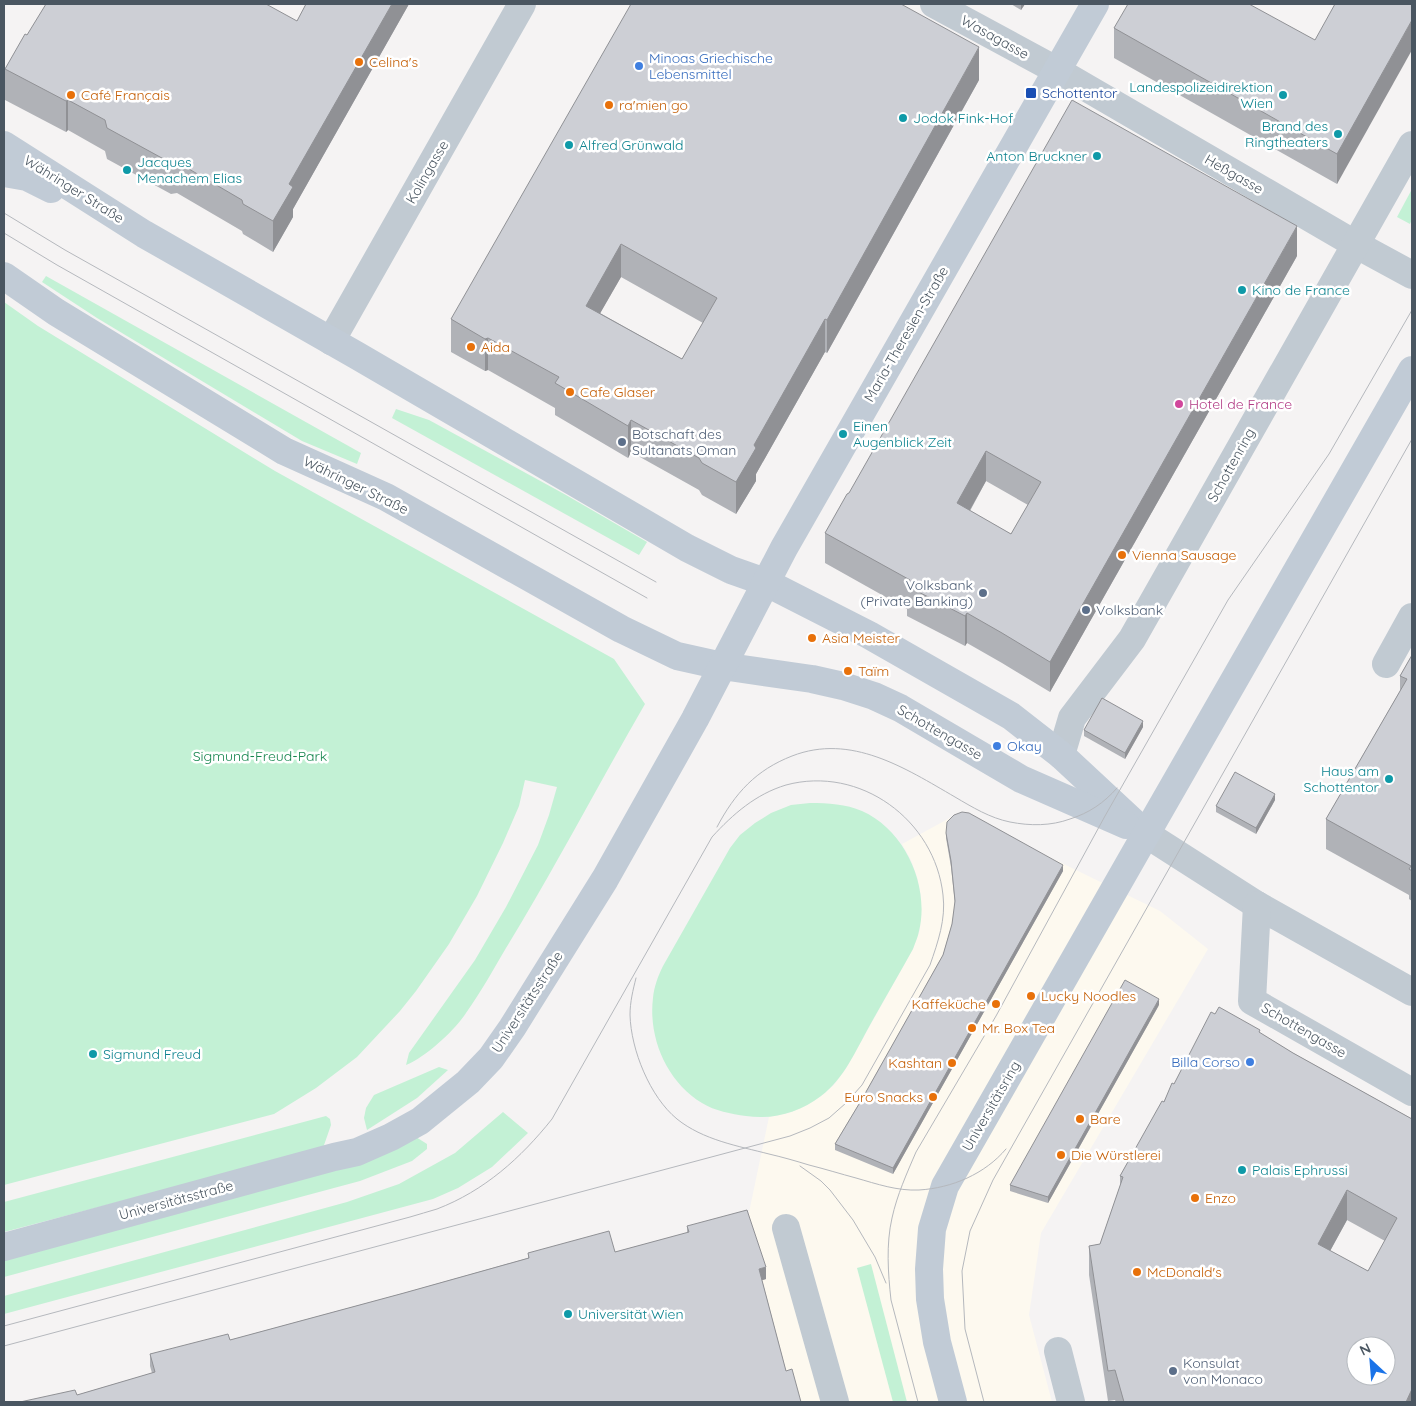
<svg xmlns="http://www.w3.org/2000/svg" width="1416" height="1406" font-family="Quicksand,sans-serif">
<rect width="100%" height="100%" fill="#f5f3f3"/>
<polygon fill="#fdf9ef" points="959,813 1160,911 1208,949 1041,1233 1029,1315 1052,1402 91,1402 615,1264 747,1222 769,1117 789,1113 805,1106 820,1097 834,1085 847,1067 913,949 920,930 921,896 917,877 911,860 902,844"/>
<g fill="#c3f1d5">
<polygon points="1412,189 1412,219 1410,224 1397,217"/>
<polygon points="46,276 361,453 357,464 302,441 97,318 42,282"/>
<path d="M4 302 38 326 275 471 614 659 645 704C598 785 555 868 506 948 493 970 481 992 466 1013 455 1030 426 1057 406 1065L409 1053 475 960 506 907 538 845 549 815 557 787 525 780 519 806 503 843 477 896 449 944 416 991 400 1011 357 1057 316 1088 274 1114 4 1185Z"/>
<polygon points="396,409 429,420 566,495 647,542 639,555 392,418"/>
<path d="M810 803C828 803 846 804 862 811 905 830 930 886 919 931 918 937 915 943 913 949 899 974 884 1000 870 1025 856 1050 844 1079 821 1096 799 1113 772 1120 746 1116 731 1114 715 1111 702 1103 667 1082 648 1038 653 998 654 987 658 976 663 966L730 848 740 835 755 823 771 813 791 805Z"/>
<polygon points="439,1067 448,1070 417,1098 367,1130 364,1118 366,1108 374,1095"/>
<polygon points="503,1112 528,1133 492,1167 458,1188 433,1199 4,1314 4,1296 347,1202 399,1184 455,1153"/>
<polygon points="326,1116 330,1119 331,1125 323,1148 4,1232 4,1202"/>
<polygon points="416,1137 427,1144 427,1149 412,1161 360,1181 4,1277 4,1257"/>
<polygon points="871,1264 907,1402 893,1402 857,1268"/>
</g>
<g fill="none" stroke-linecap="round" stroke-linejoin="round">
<g stroke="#c1cad2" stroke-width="28">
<polyline points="934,4 1056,70 1355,244 1412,275"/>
<polyline points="331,341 522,4"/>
<polyline points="1386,664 1412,617"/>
<polyline points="1061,755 1072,718 1132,639 1412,145"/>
<polyline points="1146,834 1257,905 1412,992"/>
<polyline points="1257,905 1252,1001 1412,1092"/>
<polyline points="786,1228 835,1402"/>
<polyline points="1058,1351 1071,1402"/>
</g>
<g stroke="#c1cbd6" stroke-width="28">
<polyline points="4,145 144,234 356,355 687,548 731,570 765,582 869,635 1011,716 1061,755 1146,834"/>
<polyline points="4,173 27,177 51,189"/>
<polyline points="4,276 56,312 284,451 386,497 621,629 677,656 722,666 812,679 843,686 874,696 900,708 1021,779 1126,825"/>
<polyline points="4,1247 334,1157 357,1152 391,1137 420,1121 468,1082 491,1058 512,1028 605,879 695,719 784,548 1095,4"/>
<polyline points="953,1402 937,1342 930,1299 929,1269 932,1229 945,1186 1146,834 1412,370"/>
</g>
<g stroke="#b5b8bd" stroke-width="1">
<polyline points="4,213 65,250 656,582"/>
<polyline points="4,233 57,265 647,598"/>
<path d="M717 827C735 793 756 770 792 756 851 733 905 768 955 797 972 807 990 818 1010 822 1030 826 1051 826 1070 819 1089 813 1104 803 1117 788"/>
<path d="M636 978C633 990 630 1002 630 1015 631 1050 650 1097 677 1119 703 1140 738 1146 769 1154 782 1157 796 1161 809 1165 825 1169 841 1174 856 1178 877 1184 897 1191 919 1190 952 1188 985 1174 1006 1149"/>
<polyline points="800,1166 821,1181 830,1190 853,1220 875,1257 886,1283"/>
<path d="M4 1326 410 1217C419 1214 428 1212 437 1209 484 1191 521 1158 552 1119L712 837C733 814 756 794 786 785 860 765 935 820 943 895 946 919 938 942 930 965L862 1085 846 1103 829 1118 810 1128 790 1136 4 1346"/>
<path d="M918 1402 891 1300C888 1273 886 1244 892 1218 897 1195 907 1173 916 1152L996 1016 1105 816 1228 600 1329 454 1412 310"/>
<polyline points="984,1402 965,1329 962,1271 970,1231 993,1180 1412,439"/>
</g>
</g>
<g fill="#b0b2b7" fill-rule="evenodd">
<polygon points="306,4 409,4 293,209 293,217 273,252 243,234 242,231 177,193 171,194 107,159 105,151 68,130 66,132 5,100 5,69 27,35 297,21"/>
<polygon points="1011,4 1025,4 1021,10"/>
<polygon points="1412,4 1337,184 1114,58 1114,28 1315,40"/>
<path d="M979 80 827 353 825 352 756 474V481L736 514 702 495 699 490 631 452 628 458 555 415V408L488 370 485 371 451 352V319ZM621 277 703 323 682 359 600 313Z"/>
<path d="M1297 256 1050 692 1002 663 967 643 965 646 907 616V609L825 563V533L849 493ZM986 481 1028 505 1011 534 970 511Z"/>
<polygon points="1412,655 1412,901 1409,899 1409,895 1326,849 1326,819 1400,691 1400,676"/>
<polygon points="1143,727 1125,759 1084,736 1084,730"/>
<polygon points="1275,800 1256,834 1216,812 1216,806"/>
<polygon points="946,833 1063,871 893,1174 835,1150 835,1144 862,1099 943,955 952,924 955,904 951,867 946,838"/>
<polygon points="1159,1005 1048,1203 1010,1191 1010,1185"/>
<path d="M1215 1014 1260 1033 1293 1053 1412 1119V1402H1116L1115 1400 1108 1401 1089 1275V1246L1100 1244 1120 1186V1176ZM1347 1220 1385 1241 1368 1271 1330 1251Z"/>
<polygon points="687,1226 766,1279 762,1280 786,1371 801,1402 77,1395 152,1373 150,1366 150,1354 230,1340 404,1293 528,1258 528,1253 615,1252 687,1233"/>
</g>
<g fill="#909195">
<polygon points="392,4 409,4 293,209 293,217 273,252 273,221 289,184"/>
<polygon points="1021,4 1025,4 1021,10"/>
<polygon points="1412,20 1412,50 1337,184 1337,154"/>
<polygon points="979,47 979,80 827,353 827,320"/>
<polygon points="68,100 68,130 66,132 66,101"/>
<polygon points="1297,226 1297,256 1050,692 1050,662"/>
<polygon points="621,244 621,277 586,338 586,306"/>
<polygon points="825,319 825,352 756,474 756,481 736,514 736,482 754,445"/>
<polygon points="488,338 488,370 485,371 485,339"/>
<polygon points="631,420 631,452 628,458 628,426"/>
<polygon points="986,451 986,481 957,533 957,503"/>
<polygon points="967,613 967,643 965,646 965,616"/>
<polygon points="1143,721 1143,727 1125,759 1125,753"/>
<polygon points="1275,794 1275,800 1256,834 1256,828"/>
<polygon points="1063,865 1063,871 893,1174 893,1168"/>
<polygon points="1159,999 1159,1005 1048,1203 1048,1197"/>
<polygon points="1347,1190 1347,1220 1318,1273 1318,1244"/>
<polygon points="766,1267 766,1279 759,1281 759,1269"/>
<polygon points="1412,1389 1412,1402 1406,1402"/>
</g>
<g fill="#cdcfd5" stroke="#909195" fill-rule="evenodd">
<polygon points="46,4 266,4 297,21 306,4 392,4 289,184 293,187 273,221 243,204 242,200 177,162 171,163 107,128 105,120 68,100 66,101 5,69 25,34 27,35"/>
<path d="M631 4H901L979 47 827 320 825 319 754 445 756 448 736 482 702 463 699 458 631 420 628 426 555 383 559 377 488 338 485 339 451 319ZM621 244 717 298 682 359 586 306Z"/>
<polygon points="1128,4 1249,4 1315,40 1335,4 1412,4 1412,20 1337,154 1114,28"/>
<path d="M1072 100 1297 226 1050 662 1002 633 967 613 965 616 907 586 910 580 825 533 847 494 849 493ZM986 451 1041 482 1011 534 957 503Z"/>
<polygon points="1412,655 1412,871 1409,869 1411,866 1326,819 1407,679 1400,676"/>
<polygon points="1102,698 1143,721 1125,753 1084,730"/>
<polygon points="1235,772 1275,794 1256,828 1216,806"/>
<polygon points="962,812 969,813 1063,865 893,1168 835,1144 862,1099 943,955 952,924 955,901 951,861 946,833 947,822 954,815"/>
<polygon points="1125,980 1159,999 1048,1197 1010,1185"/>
<path d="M1219 1007 1260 1030 1259 1032 1293 1053 1412 1119V1389L1406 1402H1124L1115 1370 1108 1371 1089 1246 1100 1244 1123 1177 1120 1176 1162 1101 1164 1102 1172 1083 1174 1084 1211 1012 1215 1014ZM1347 1190 1397 1218 1368 1271 1318 1244ZM1356 1346H1386V1376H1356Z"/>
<polygon points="747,1210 766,1267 759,1269 786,1371 792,1369 801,1402 20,1402 75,1390 77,1395 155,1372 150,1354 228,1334 230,1340 404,1293 529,1258 528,1253 609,1231 615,1252 689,1232 687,1226"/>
</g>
<g fill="#e8710a" stroke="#fff" stroke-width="2">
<circle cx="359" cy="62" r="5"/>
<circle cx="71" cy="95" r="5"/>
<circle cx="609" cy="105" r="5"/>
<circle cx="471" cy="347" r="5"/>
<circle cx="570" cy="392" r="5"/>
<circle cx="1122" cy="555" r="5"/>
<circle cx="812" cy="638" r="5"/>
<circle cx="848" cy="671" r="5"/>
<circle cx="1031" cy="996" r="5"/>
<circle cx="996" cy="1004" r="5"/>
<circle cx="972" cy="1028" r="5"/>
<circle cx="952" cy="1063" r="5"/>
<circle cx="933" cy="1097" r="5"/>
<circle cx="1080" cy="1119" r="5"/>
<circle cx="1061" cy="1155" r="5"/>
<circle cx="1195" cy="1198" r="5"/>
<circle cx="1137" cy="1272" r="5"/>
</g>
<g fill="#3f7fe0" stroke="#fff" stroke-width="2">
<circle cx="639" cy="66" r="5"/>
<circle cx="997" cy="746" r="5"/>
<circle cx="1250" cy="1062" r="5"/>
</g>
<rect fill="#1a4fb4" stroke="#fff" stroke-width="2" x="1025" y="87" width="12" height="12" rx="2.5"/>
<g fill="#0f9aa8" stroke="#fff" stroke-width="2">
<circle cx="1283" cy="95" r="5"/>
<circle cx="903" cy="118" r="5"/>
<circle cx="1338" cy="134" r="5"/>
<circle cx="569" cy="145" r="5"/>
<circle cx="1097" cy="156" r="5"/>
<circle cx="127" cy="170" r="5"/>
<circle cx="1242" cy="290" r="5"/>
<circle cx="843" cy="434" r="5"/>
<circle cx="1389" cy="779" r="5"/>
<circle cx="93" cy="1054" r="5"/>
<circle cx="1242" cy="1170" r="5"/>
<circle cx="568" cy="1314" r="5"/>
</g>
<circle fill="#d1479c" stroke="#fff" stroke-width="2" cx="1179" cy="404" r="5"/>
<g fill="#5c6f8a" stroke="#fff" stroke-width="2">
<circle cx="622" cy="442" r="5"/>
<circle cx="983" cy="593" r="5"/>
<circle cx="1086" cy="610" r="5"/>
<circle cx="1173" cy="1371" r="5"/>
</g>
<g text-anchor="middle" stroke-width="5" stroke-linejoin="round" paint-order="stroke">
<g font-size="14" fill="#4a5661" stroke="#fff">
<text transform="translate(995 37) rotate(29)" y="5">Wasagasse</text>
<text transform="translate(427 172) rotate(-60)" y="5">Kolingasse</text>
<text transform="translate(1234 174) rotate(30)" y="5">Heßgasse</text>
<text transform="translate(74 189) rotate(32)" y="5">Währinger Straße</text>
<text transform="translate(906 334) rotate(-60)" y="5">Maria-Theresien-Straße</text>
<text transform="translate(1231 465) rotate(-61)" y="5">Schottenring</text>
<text transform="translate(356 485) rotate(26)" y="5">Währinger Straße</text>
<text transform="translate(940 732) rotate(30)" y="5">Schottengasse</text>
<text transform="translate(527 1002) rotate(-57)" y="5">Universitätsstraße</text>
<text transform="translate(1304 1030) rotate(30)" y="5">Schottengasse</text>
<text transform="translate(991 1106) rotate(-60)" y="5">Universitätsring</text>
<text transform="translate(176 1200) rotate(-15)" y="5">Universitätsstraße</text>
</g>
<g font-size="14" fill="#366cbe" stroke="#fff" text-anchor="start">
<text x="649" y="63">Minoas Griechische<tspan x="649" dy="16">Lebensmittel</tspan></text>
<text x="1007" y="751">Okay</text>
<text x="1240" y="1067" text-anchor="end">Billa Corso</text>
</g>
<g font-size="14" fill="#c56008" stroke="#fff" text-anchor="start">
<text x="369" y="67">Celina's</text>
<text x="81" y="100">Café Français</text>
<text x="619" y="110">ra'mien go</text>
<text x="481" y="352">Aida</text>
<text x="580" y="397">Cafe Glaser</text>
<text x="1132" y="560">Vienna Sausage</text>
<text x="822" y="643">Asia Meister</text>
<text x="858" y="676">Taïm</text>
<text x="1041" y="1001">Lucky Noodles</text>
<text x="986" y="1009" text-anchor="end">Kaffeküche</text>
<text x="982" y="1033">Mr. Box Tea</text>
<text x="942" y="1068" text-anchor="end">Kashtan</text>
<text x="923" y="1102" text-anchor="end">Euro Snacks</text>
<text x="1090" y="1124">Bare</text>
<text x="1071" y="1160">Die Würstlerei</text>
<text x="1205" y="1203">Enzo</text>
<text x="1147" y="1277">McDonald's</text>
</g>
<g font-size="14" fill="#0d838f" stroke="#fff" text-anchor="start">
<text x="1273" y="92" text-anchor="end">Landespolizeidirektion<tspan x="1273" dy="16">Wien</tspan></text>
<text x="913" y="123">Jodok Fink-Hof</text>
<text x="1328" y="131" text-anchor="end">Brand des<tspan x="1328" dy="16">Ringtheaters</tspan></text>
<text x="579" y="150">Alfred Grünwald</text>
<text x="1087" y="161" text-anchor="end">Anton Bruckner</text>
<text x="137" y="167">Jacques<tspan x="137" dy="16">Menachem Elias</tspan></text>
<text x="1252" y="295">Kino de France</text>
<text x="853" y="431">Einen<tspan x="853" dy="16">Augenblick Zeit</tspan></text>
<text x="1379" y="776" text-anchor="end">Haus am<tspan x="1379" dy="16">Schottentor</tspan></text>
<text x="103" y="1059">Sigmund Freud</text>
<text x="1252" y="1175">Palais Ephrussi</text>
<text x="578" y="1319">Universität Wien</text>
</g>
<g font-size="14" fill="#164399" stroke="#fff" text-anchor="start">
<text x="1042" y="98">Schottentor</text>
</g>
<g font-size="14" fill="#b23c85" stroke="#fff" text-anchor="start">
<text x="1189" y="409">Hotel de France</text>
</g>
<g font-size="14" fill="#4e5e75" stroke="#fff" text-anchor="start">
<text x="632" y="439">Botschaft des<tspan x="632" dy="16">Sultanats Oman</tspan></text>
<text x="973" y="590" text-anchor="end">Volksbank<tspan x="973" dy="16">(Private Banking)</tspan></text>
<text x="1096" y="615">Volksbank</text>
<text x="1183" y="1368">Konsulat<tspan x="1183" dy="16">von Monaco</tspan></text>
</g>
<g font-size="14" fill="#17864f" stroke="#fff">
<text x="260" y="761">Sigmund-Freud-Park</text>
</g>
</g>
<rect width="1416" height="1406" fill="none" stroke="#4a5661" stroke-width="10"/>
<g transform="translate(1371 1361) rotate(334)"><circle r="24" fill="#ffffff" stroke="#b7bbc0"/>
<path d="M0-4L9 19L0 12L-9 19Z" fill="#1a73e8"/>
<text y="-8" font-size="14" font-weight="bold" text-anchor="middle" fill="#4a5661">N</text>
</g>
</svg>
